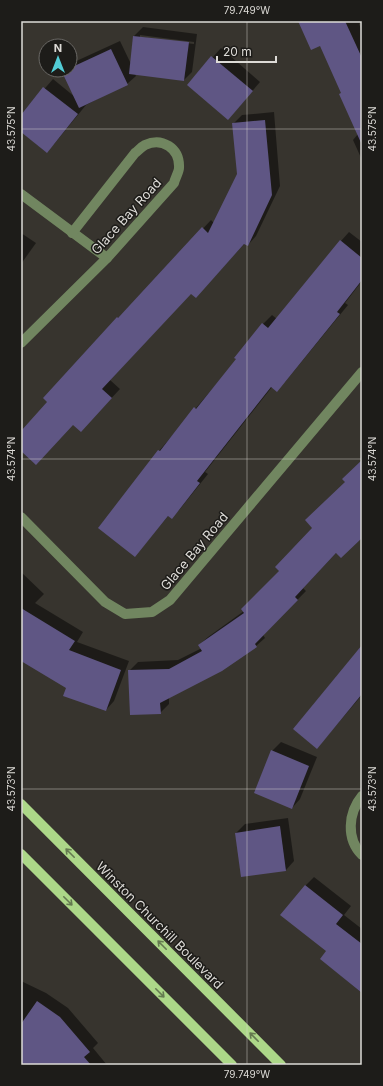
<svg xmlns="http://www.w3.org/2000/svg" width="383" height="1086" font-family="Inter,sans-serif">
<rect width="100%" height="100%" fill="#37342e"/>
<g fill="#0007" fill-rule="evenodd">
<polygon points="299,21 361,21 359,24 362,31 362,160 353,140 358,134 342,92 320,44"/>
<path d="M143 27 197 34 192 72 184 80 135 74 136 76 127 84 86 105 55 143 46 152 21 131V116L53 79 75 97 64 72 66 70H70V66L72 63 120 41 131 64 134 36ZM140 35 194 42V44L140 37Z"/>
<polygon points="221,48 260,82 236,110 188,85"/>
<polygon points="274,112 280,186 256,236 248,245 245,243 204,288 192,292 110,380 120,389 89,422 73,424 21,450 21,432 49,402 118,318 127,310 211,220 214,223 238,174 233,124 242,115"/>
<polygon points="349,232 362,242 362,281 345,303 348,305 285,382 272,387 205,472 208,474 180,509 172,517 169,515 135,556 99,527 159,451 238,359 236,358 263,324 272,315 277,319 341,241"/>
<polygon points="21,233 36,243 21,264"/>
<polygon points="362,461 362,537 337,552 303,588 306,591 263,635 265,638 256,646 169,698 169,704 160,713 129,671 138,662 178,660 202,648 199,645 208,637 244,611 280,571 314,528"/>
<polygon points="21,572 44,594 35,603 83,632 77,642 129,661 114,701 106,710 21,660"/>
<polygon points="362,646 362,695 317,748"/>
<polygon points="281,742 317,757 300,799 292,808 272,751"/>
<polygon points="288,818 294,861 286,870 236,833 245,824"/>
<polygon points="314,877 351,906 344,915 362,929 362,993 321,959 327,951 305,886"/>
<polygon points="21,981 46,993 68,1008 98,1043 93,1048 107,1065 23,1065 21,1063"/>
</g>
<g fill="#5f5684">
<polygon points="298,21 345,21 362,58 362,145 339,94 341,93 320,46 311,50"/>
<polygon points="133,36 189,42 184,81 129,74"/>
<polygon points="111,49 128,85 79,108 62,72 70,70 70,68"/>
<polygon points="211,56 253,91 228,120 187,85"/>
<polygon points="43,87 78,114 47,153 21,132 21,115"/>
<polygon points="265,120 272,195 248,246 244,244 196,298 191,294 102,389 112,398 81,432 73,425 36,465 21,451 21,431 47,402 43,398 117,317 118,318 202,227 208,233 237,174 232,123"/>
<polygon points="340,240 362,258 362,280 337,312 340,314 277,392 271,387 197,481 200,483 172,519 168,516 135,557 98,528 158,450 160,451 194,407 196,409 236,359 234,358 262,323 268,328"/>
<polygon points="362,460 362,538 341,558 336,553 295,597 298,600 255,644 257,647 222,671 160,703 161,714 130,715 128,670 169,669 202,651 198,645 244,613 241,609 279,571 275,567 312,528 305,520 345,482 342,479"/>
<polygon points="21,608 75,641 69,650 121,670 106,711 63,696 66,688 21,661"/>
<polygon points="362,645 362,694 317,749 293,729"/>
<polygon points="271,750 309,766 292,809 254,793"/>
<polygon points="280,826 286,871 241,877 235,833"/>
<polygon points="305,885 343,915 336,924 362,944 362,993 320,959 326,951 280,915"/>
<polygon points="37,1001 60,1017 90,1052 84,1057 91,1065 21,1065 21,1024"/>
</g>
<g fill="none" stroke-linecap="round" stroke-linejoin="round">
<g stroke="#718660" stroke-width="10">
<polyline points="21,194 107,258"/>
<path d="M21 343 107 258 174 183C175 178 179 172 179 168 180 148 162 137 145 145 141 147 138 151 135 153L72 233"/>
<polyline points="21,517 105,602 125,614 152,612 170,600 362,372"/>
<path d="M362 796C348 813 346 839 362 855"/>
</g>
<g stroke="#acd788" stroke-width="10">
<polyline points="21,804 281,1065"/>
<polyline points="21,854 232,1065"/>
</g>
</g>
<defs><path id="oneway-shaft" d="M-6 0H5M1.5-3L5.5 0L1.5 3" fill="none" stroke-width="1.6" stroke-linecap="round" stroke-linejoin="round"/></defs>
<g stroke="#647a50">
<use href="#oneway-shaft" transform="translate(70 853) rotate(-135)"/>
<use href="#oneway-shaft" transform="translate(68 901) rotate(45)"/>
<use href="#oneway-shaft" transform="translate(162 945) rotate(-135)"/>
<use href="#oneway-shaft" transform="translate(160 993) rotate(45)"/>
<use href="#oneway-shaft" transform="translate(254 1037) rotate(-135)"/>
</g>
<path fill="none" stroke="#dddbd7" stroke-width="1" stroke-opacity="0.45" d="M247 21V1065M21 129H362M21 459H362M21 789H362"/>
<g text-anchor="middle" stroke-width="3" stroke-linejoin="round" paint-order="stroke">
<g font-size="13" fill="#dddbd7" stroke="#1d1c19">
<text transform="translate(126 216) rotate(-48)" y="5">Glace Bay Road</text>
<text transform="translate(194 551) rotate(-50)" y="5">Glace Bay Road</text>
<text transform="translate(160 925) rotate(45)" y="5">Winston Churchill Boulevard</text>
</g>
</g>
<rect width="383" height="1086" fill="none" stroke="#1d1c19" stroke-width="44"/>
<g transform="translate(58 58)"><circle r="19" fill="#1d1c19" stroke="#6a6865"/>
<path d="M0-3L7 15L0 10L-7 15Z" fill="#52ccd5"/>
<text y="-6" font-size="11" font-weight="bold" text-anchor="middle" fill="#dddbd7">N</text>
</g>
<path d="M217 56v6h59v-6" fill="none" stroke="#dddbd7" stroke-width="2"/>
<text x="223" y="56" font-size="12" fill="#dddbd7" stroke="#1d1c19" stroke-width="3" paint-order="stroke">20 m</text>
<rect x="22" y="22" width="339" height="1042" fill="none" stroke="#dddbd7" stroke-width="1.5"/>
<g font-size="10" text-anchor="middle" fill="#dddbd7">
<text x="247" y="14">79.749°W</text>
<text transform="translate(11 129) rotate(-90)" y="4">43.575°N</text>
<text transform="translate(372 129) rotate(-90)" y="4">43.575°N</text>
<text transform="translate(11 459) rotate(-90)" y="4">43.574°N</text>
<text transform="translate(372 459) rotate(-90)" y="4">43.574°N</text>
<text transform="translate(11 789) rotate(-90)" y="4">43.573°N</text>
<text transform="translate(372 789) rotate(-90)" y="4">43.573°N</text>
<text x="247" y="1078">79.749°W</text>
</g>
</svg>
